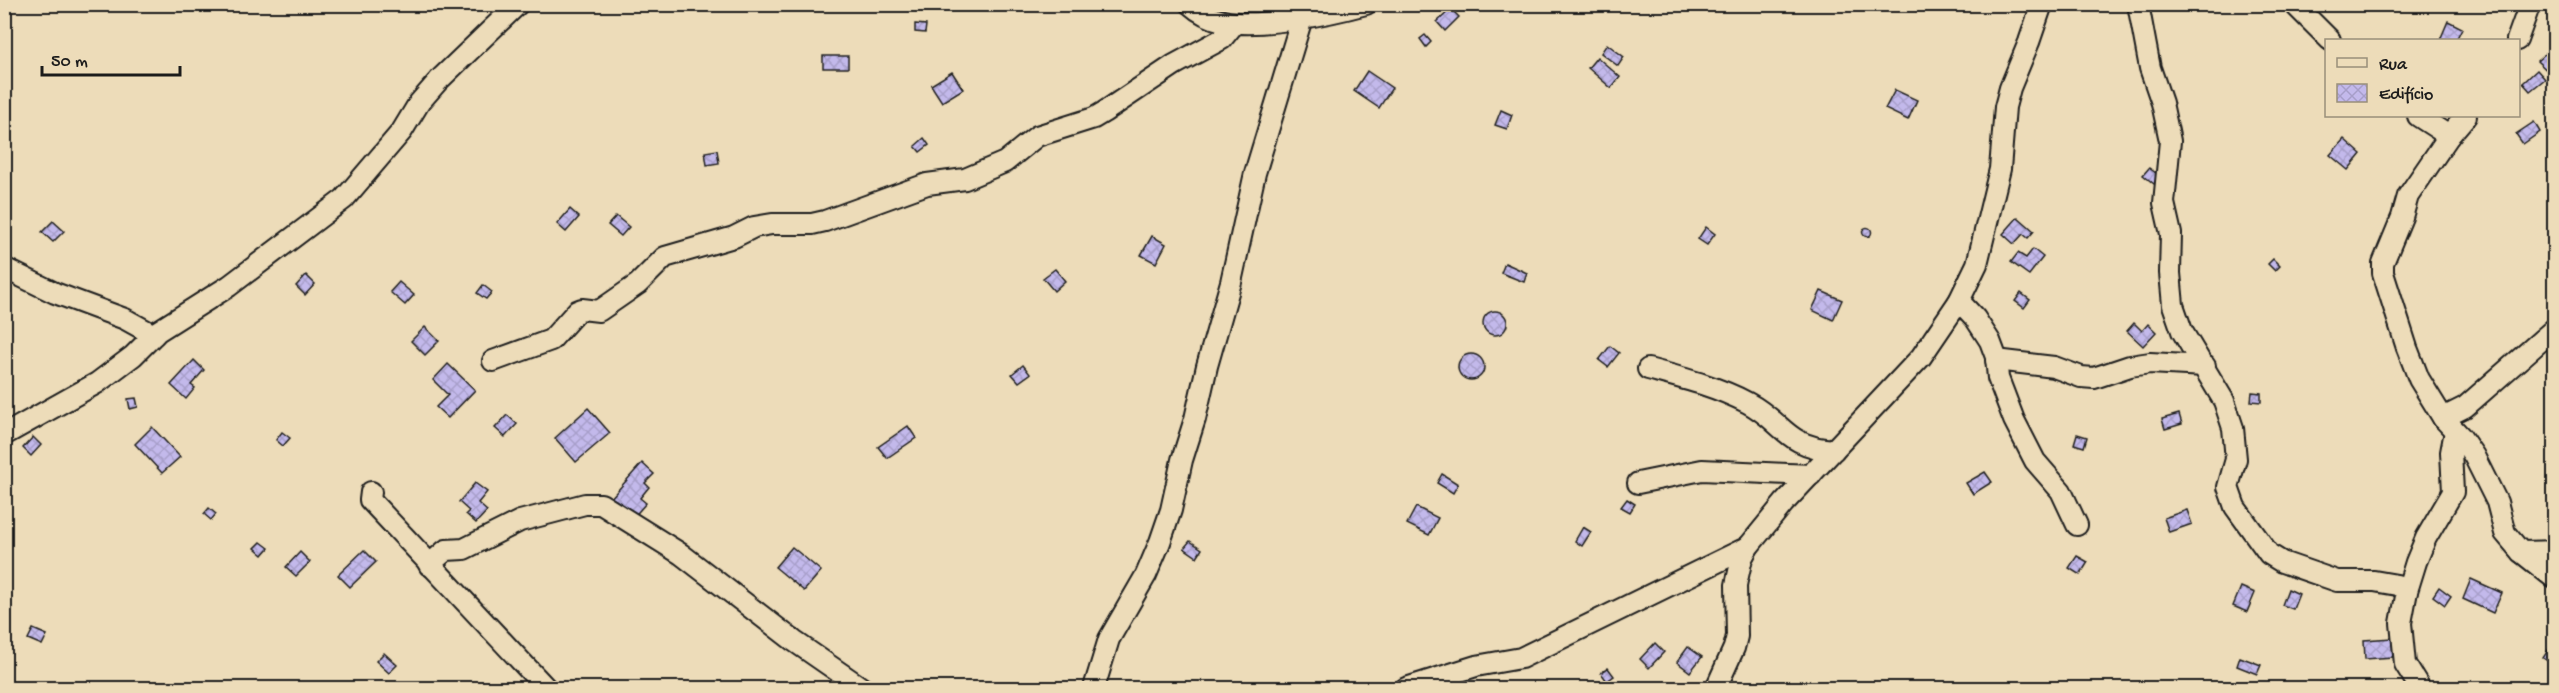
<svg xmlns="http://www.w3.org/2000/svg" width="2559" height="693" font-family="'Gochi Hand',sans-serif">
<defs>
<pattern id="building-cross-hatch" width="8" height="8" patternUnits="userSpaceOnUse" patternTransform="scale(1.5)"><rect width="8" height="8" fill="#c3b9eb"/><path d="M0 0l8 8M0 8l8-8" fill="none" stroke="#a79ec9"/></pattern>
</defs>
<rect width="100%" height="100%" fill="#eddcb9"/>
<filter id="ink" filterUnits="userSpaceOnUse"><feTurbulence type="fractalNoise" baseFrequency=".0167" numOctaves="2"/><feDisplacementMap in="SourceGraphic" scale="12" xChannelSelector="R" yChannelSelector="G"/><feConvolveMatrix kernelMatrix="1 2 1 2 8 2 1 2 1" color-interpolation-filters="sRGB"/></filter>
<g filter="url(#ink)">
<g fill="url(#building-cross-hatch)" stroke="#1c1c1c" stroke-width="1.5">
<polygon points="1451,9 1459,17 1445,31 1437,22"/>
<polygon points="2448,21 2462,28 2456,40 2440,40"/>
<polygon points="915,24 926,25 925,33 915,32"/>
<polygon points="1425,35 1431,42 1426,47 1420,39"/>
<polygon points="1607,44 1624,57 1618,66 1601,53"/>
<polygon points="2546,53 2554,62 2554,77 2537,61"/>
<rect x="823" y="56" width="25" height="12"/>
<polygon points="1597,57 1620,77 1611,88 1588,68"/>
<polygon points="2537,70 2545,79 2530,91 2523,83"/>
<polygon points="1367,71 1392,88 1379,108 1354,91"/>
<polygon points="952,72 963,89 942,102 931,85"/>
<polygon points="1895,90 1917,100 1908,120 1885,109"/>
<polygon points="1501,110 1512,115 1507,129 1495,125"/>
<polygon points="2534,122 2540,132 2523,144 2516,134"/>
<polygon points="924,138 929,145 920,152 915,146"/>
<polygon points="2344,139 2361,154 2348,170 2330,155"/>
<polygon points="717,150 719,163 707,165 705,152"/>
<polygon points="2149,168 2160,176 2154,184 2143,175"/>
<polygon points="570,209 579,217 566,232 557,224"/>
<polygon points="616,216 629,227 621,236 608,225"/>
<polygon points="2018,217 2034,231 2028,238 2023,234 2014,244 2003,234"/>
<polygon points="53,221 64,231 53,242 42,232"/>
<polygon points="1706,227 1715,234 1707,245 1698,239"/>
<circle cx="1867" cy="232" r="4.5"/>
<polygon points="1152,236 1166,244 1156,263 1141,255"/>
<polygon points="2033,249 2043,257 2029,275 2011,262 2018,253 2026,258"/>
<polygon points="2273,259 2280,266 2275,271 2268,264"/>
<polygon points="1505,263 1527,273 1524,282 1501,273"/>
<polygon points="1055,269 1065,281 1054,291 1043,278"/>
<polygon points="306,275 315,284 305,295 296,286"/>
<polygon points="399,282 414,295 405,305 390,292"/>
<polygon points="483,285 492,292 486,299 477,293"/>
<polygon points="1821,291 1842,300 1833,320 1812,310"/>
<polygon points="2021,293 2030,300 2024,308 2015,301"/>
<circle cx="1495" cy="323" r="12"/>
<polygon points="2134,323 2142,331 2148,324 2156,332 2143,346 2127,331"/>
<polygon points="425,327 439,341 425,355 411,341"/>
<polygon points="1610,346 1619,353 1608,367 1599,360"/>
<circle cx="1471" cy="367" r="13"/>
<polygon points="194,360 204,370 191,385 195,388 186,399 171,385"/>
<polygon points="448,364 475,390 448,418 436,407 448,395 433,380"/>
<polygon points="1023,365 1030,374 1019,382 1012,374"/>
<polygon points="2252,392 2261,393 2261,402 2251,401"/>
<polygon points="136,398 138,407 130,409 128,399"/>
<polygon points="588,408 610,433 576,462 555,438"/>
<polygon points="2179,414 2182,424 2165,429 2162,419"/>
<polygon points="507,415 517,424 505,437 495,428"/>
<polygon points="908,426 916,438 887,458 878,447"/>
<polygon points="152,427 180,457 162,473 135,444"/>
<polygon points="282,432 290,438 283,446 276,440"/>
<polygon points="2077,434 2087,437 2084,447 2074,444"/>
<polygon points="33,437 41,445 31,456 23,448"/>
<polygon points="642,463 654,474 645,483 649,487 640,498 646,503 632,519 610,499"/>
<polygon points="1985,472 1992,482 1973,494 1966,483"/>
<polygon points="1442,474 1458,484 1453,493 1437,483"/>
<polygon points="475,483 487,492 478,503 487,511 476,523 466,514 469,511 459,502"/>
<polygon points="1627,499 1635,504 1630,512 1621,507"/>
<polygon points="1416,507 1438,518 1429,535 1407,524"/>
<polygon points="209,508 216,514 211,520 204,514"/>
<polygon points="2187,510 2192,524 2169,532 2164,518"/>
<polygon points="1583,527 1591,532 1582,546 1575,541"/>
<polygon points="1190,541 1202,549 1197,557 1184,548"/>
<polygon points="261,542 269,548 263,555 255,548"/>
<polygon points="792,547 821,571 804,591 775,567"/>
<polygon points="364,550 376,562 350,587 338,575"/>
<polygon points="300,552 310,562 296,576 286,567"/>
<polygon points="2077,556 2088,562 2080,575 2069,568"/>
<polygon points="2471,579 2502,593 2493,613 2463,599"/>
<polygon points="2241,587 2255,593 2247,612 2233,606"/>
<polygon points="2439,587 2451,596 2445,605 2433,596"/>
<polygon points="2288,589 2299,594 2293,609 2282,605"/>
<polygon points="33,629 47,635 42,645 28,639"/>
<polygon points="2392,638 2393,657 2365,659 2364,640"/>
<polygon points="2554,641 2554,665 2543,658"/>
<polygon points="1655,643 1664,652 1649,668 1640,659"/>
<polygon points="1688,647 1702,657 1690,672 1677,662"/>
<polygon points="384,653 397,665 389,673 376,661"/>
<polygon points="2240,657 2261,665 2257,674 2237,666"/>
<polygon points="1608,668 1614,676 1607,681 1601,673"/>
</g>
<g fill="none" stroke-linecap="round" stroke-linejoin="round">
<g stroke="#1c1c1c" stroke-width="24">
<g id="street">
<path d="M1190 4C1200 13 1210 18 1223 21 1259 29 1329 14 1366 4"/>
<polyline points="2138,4 2150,68 2162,103 2170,141 2164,203 2171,234 2170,273 2173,305 2182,331 2224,401 2233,428 2236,459 2228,487 2235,507 2269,554 2282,562 2337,581 2374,581 2397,585 2407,591"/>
<polyline points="2294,4 2330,40"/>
<polyline points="2517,40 2530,4"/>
<polyline points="2418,116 2449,136 2466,116"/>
<polyline points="2449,136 2408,196 2402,217 2383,263 2383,273 2407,348 2419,379 2443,418 2461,437 2474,456 2497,502 2505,533 2521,552 2554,578"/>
<polyline points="4,268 55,293 125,319 154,335"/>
<polyline points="1959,301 1975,318 1990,341 1996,357 1998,378 2014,420 2035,461 2061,491 2077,525"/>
<polyline points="1996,360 2054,367 2081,377 2094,378 2130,366 2150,363 2205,366"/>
<polyline points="493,361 551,340 577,311 582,309 599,311 638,284 665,257 734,237 754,227 772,224 812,224 825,221 927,184 965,179 1005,162 1037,136 1094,118 1104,112 1174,65 1222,39 1235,23"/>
<path d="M1648 369C1682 378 1716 386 1748 403 1784 422 1785 447 1834 450"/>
<polyline points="2443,418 2465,407 2554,329"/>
<polyline points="4,435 97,383 133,356 158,331 229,286 344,199 402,131 419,103 439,80 518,4"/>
<polyline points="1638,483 1702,470 1811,475"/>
<polyline points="371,492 370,500 546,688"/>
<polyline points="2521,552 2554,551"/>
<polyline points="429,565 446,550 464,549 520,521 585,504 601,504 681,554 794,641 862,688"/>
<polyline points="1094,688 1109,639 1146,575 1160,542 1171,510 1182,460 1195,419 1207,366 1231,282 1255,173 1302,18"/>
<polyline points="1406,688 1476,666 1521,658 1748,547"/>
<polyline points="1716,688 1734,648 1737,636 1736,585 1742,558 1748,547 1784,503 1921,357 1959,301 1977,264 2000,169 2005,107 2010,88 2029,42 2042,4"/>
<polyline points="2420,688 2405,664 2401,623 2407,591 2416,562 2426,538 2453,492 2451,452 2455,431"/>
</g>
</g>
<use href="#street" stroke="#eddcb9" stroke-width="20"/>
</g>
</g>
<rect width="2559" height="693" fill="none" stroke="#eddcb9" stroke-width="24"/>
<rect x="12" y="12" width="2535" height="669" fill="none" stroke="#1c1c1c" stroke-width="2" filter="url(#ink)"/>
<rect x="2325" y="39" width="195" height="78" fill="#eddcb9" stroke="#998f7a" stroke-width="1.5"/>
<rect x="2337" y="58" width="30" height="9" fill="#eddcb9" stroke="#998f7a" stroke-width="1.5"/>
<text x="2379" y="69" font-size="18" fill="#1c1c1c">Rua</text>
<rect x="2337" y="84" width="30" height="18" fill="url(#building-cross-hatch)" stroke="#998f7a" stroke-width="1.5"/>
<text x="2379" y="99" font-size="18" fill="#1c1c1c">Edifício</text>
<path d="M42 66v9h138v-9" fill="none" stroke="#1c1c1c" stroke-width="3"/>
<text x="51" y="66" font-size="18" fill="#1c1c1c" stroke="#eddcb9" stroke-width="4.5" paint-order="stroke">50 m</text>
</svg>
